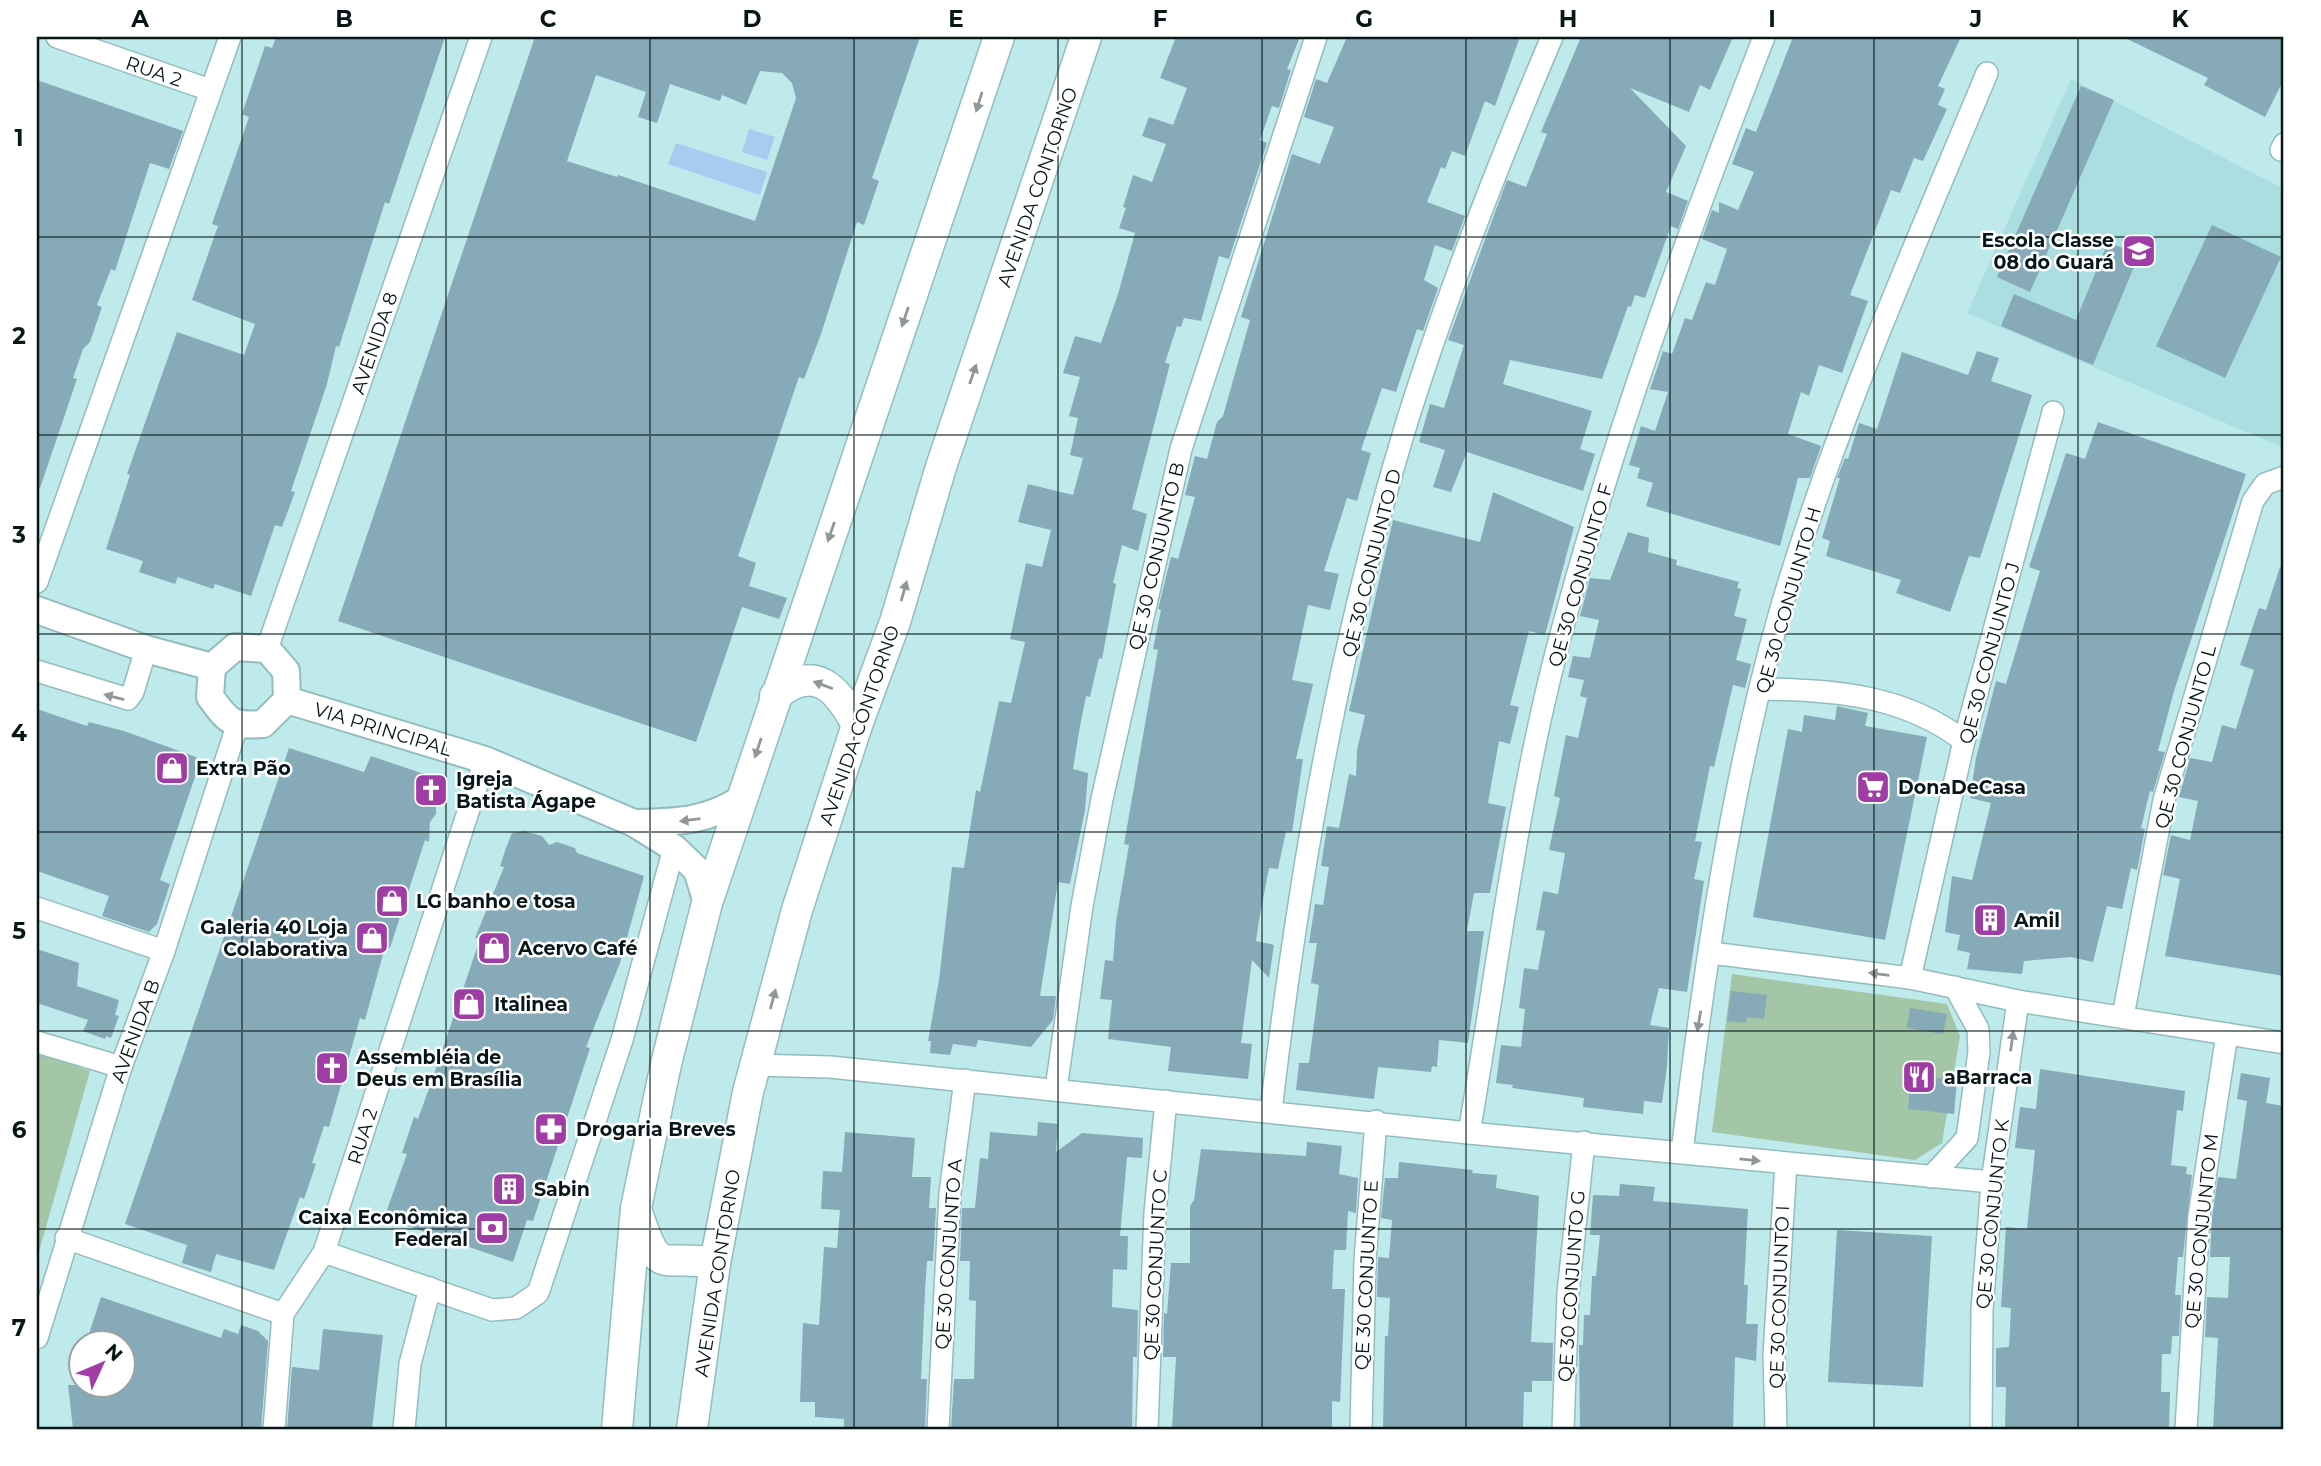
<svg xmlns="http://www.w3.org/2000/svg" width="2321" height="1466" font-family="Montserrat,sans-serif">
<rect width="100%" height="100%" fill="#bfeaec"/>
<polygon fill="#aadee0" points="2071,79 2284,189 2284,448 1967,313"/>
<g fill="#a2c6a6">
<polygon points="1732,974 1947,1004 1960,1036 1942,1143 1915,1160 1712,1132"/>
<polygon points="37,1053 90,1071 37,1259"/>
</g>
<g fill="#a9cbef">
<polygon points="749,129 775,137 767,160 742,152"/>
<polygon points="676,143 767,172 760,195 668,164"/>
</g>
<g fill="#86aab8" fill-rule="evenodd">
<polygon points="276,37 445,37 389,204 385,202 339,347 336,346 327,384 291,491 295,492 282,527 275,525 251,596 215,584 213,589 178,577 175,584 139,572 143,561 106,549 130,475 127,474 177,332 244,355 255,324 192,300 218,226 212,224 249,117 242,114 265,46 272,48"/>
<path d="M535 37H920L872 178 879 181 864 225 857 222 821 334 804 379 799 377 738 556 756 563 749 586 787 598 779 619 742 607 696 742 338 621ZM760 71 782 73 792 83 796 98 755 221 618 175 617 177 567 161 596 75 646 92 638 117 657 123 670 84 720 101 722 95 746 105Z"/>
<polygon points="1176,37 1300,37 1287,69 1291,70 1279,108 1272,106 1260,140 1267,143 1229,259 1219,256 1201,321 1184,318 1181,327 1177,326 1165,363 1170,364 1132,509 1147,514 1138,551 1122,545 1113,583 1116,584 1102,659 1099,658 1090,697 1086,696 1079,732 1073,769 1088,773 1085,810 1070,884 1058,882 1040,996 1056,996 1053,1020 1031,1047 978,1040 976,1047 953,1044 950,1055 930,1053 931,1041 928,1041 939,980 952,867 964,868 976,790 980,792 999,701 1011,703 1025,642 1010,639 1026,563 1042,567 1051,530 1018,522 1028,484 1073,495 1083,458 1070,455 1078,418 1069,416 1080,377 1063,373 1075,336 1101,343 1118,294 1135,233 1119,228 1126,208 1123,207 1133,175 1152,182 1166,144 1142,136 1149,117 1173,125 1187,88 1160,78"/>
<polygon points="1347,37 1520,37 1495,106 1485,101 1465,156 1452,151 1445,169 1441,167 1427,202 1465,216 1452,251 1435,245 1424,280 1438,288 1423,331 1417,329 1396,392 1382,388 1361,450 1371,453 1357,501 1347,498 1324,571 1339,574 1330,610 1308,605 1292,680 1313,684 1296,759 1303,759 1292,832 1286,831 1278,869 1269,868 1259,920 1256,941 1274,945 1269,978 1252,960 1241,1043 1252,1044 1248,1079 1168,1071 1171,1047 1108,1039 1112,1000 1100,999 1105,960 1113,961 1116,922 1129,845 1124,844 1158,650 1153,649 1161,610 1158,609 1171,557 1178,559 1195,497 1185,495 1195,456 1207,459 1217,422 1223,416 1250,320 1241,317 1292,154 1320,164 1334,127 1304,117 1316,79 1327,83"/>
<polygon points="1581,37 1733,37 1710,90 1700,85 1689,112 1630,88 1686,146 1666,192 1688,201 1678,229 1671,226 1645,298 1635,295 1631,307 1628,306 1602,379 1510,360 1503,384 1592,411 1580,449 1595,454 1583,491 1467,452 1451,492 1433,487 1445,450 1419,442 1430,404 1444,408 1464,345 1448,340 1507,180 1526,187 1547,134 1541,132"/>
<polygon points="1793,37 1961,37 1938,86 1945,89 1938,105 1947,109 1923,161 1914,158 1900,193 1891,190 1850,295 1868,301 1842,373 1819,365 1809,396 1801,392 1788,434 1821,446 1810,478 1798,478 1780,546 1646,506 1653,483 1637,478 1640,468 1629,465 1641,426 1655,431 1668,392 1650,389 1663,351 1672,354 1685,318 1692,320 1706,282 1715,285 1727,249 1702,239 1712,210 1719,213 1719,202 1738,210 1754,172 1732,164 1746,128 1756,132"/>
<polygon points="2123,37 2284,37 2284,79 2265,117 2204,85 2208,78"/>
<polygon points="37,80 183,131 169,169 150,163 115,271 111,269 97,305 102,307 90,342 83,349 73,378 77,379 40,488 37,488"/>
<polygon points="2081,86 2114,100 2030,292 1997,277"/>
<polygon points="2212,225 2281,257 2225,378 2156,346"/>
<polygon points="2108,242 2139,255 2093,365 2001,326 2014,294 2076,320"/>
<polygon points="1977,351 1999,358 1991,381 2032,395 1980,558 1969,556 1950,612 1896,593 1901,580 1826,556 1830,541 1822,538 1840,478 1837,478 1845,458 1848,459 1859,423 1877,429 1902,352 1968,375"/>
<polygon points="2098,422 2246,474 2174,691 2158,751 2165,752 2153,792 2150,791 2141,828 2145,829 2137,870 2131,868 2122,909 2107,906 2093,962 2071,957 2024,961 2022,974 1967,969 1970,953 1957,950 1960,935 1945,932 1952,876 1972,880 1991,803 1970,798 1976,758 1996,681 2006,684 2040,571 2029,567 2066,453 2085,459"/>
<polygon points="1493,492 1574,527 1545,635 1529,631 1510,705 1519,707 1510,744 1499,741 1488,803 1506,807 1490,893 1474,893 1467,931 1484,931 1468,1043 1439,1040 1437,1067 1432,1066 1431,1072 1378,1067 1374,1099 1296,1090 1299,1063 1309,1063 1319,985 1311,983 1317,943 1309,943 1315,904 1323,905 1329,867 1321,866 1327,826 1339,828 1349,774 1356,776 1357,750 1365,715 1349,711 1393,520 1480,542"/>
<polygon points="1628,532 1649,538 1648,552 1677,560 1676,565 1739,582 1737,588 1741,589 1734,616 1747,619 1736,660 1751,664 1745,688 1733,685 1714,767 1710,766 1695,841 1702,842 1694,879 1704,881 1687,992 1659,988 1650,1025 1669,1028 1667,1066 1662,1103 1644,1101 1643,1114 1583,1107 1584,1098 1512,1088 1513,1085 1496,1083 1501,1045 1521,1047 1525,1009 1519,1008 1524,968 1538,970 1545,931 1536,930 1543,891 1558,894 1565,853 1549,850 1560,798 1554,796 1566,735 1578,738 1587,698 1580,696 1584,680 1568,677 1573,656 1590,658 1599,620 1580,616 1590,578 1610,580"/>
<polygon points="2280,567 2284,568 2284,976 2165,956 2180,879 2163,875 2171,835 2190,840 2198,801 2179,797 2190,758 2212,762 2222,725 2236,729 2254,670 2240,665 2259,608 2266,610"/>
<polygon points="1837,706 1868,713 1865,726 1927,737 1885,940 1753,917 1788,729 1802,732 1804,715 1835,720"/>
<polygon points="37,709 87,726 89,722 124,731 196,757 199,765 160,880 170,884 157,924 149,932 102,916 109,896 37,871"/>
<polygon points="289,748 364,772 371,756 436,778 429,796 436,804 436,814 430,822 429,842 425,840 390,948 385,947 365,1020 360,1018 329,1127 324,1126 312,1163 316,1164 304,1199 300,1197 274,1270 216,1254 211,1272 182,1263 187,1245 125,1224"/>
<polygon points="524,831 542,836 549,845 557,842 575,848 577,853 644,876 620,963 586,1047 590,1048 547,1179 533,1221 527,1220 513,1262 384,1218 407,1154 402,1153 414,1117 418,1119 431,1083 480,939 475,938 504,867 500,866 506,848 512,833"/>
<polygon points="37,949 79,963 77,986 119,1000 115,1015 119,1016 111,1038 106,1036 105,1039 83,1031 88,1020 37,1003"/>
<polygon points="1731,991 1767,995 1764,1019 1747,1017 1746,1023 1727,1021"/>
<polygon points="1910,1008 1947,1014 1943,1034 1907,1028"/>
<polygon points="2040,1069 2185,1091 2183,1111 2177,1110 2171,1165 2187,1167 2186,1174 2192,1175 2183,1257 2178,1257 2175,1295 2181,1295 2179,1336 2172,1336 2171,1354 2162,1354 2161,1392 2170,1392 2169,1429 2005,1429 2006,1387 1996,1387 1996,1348 2009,1347 2011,1308 2001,1307 2006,1227 2027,1229 2035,1150 2015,1148 2020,1107 2036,1109"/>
<polygon points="2241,1073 2270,1078 2266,1103 2284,1106 2284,1429 2213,1429 2218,1338 2205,1337 2207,1297 2228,1298 2230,1257 2210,1257 2212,1217 2218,1177 2236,1179 2247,1101 2237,1099"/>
<polygon points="1911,1075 1957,1080 1954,1114 1908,1109"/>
<polygon points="1038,1122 1058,1124 1056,1152 1082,1133 1143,1138 1142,1158 1127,1157 1120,1236 1128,1236 1127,1270 1113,1269 1112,1307 1138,1310 1137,1357 1133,1357 1132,1429 951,1429 954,1379 974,1379 976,1301 969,1300 970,1261 960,1261 962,1208 975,1208 980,1158 988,1159 990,1132 1037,1136"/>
<polygon points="845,1132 915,1138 912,1177 931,1177 929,1208 936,1208 933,1261 927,1261 925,1291 921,1379 927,1379 925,1429 844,1429 844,1419 815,1417 815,1402 800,1402 803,1323 819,1325 824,1247 837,1248 840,1210 821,1209 823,1171 842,1172"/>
<polygon points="1307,1142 1342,1146 1339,1174 1358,1178 1356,1213 1348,1211 1346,1250 1334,1250 1332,1289 1345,1289 1340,1402 1332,1401 1332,1429 1172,1429 1176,1357 1163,1357 1164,1313 1167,1314 1171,1263 1190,1263 1190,1206 1194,1200 1201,1149 1306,1156"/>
<polygon points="1399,1162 1473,1170 1472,1173 1497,1175 1496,1188 1539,1196 1531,1342 1553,1343 1552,1381 1532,1381 1532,1392 1524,1392 1523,1429 1383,1429 1385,1336 1388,1336 1390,1298 1377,1297 1378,1261 1378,1257 1389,1258 1392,1220 1381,1218 1385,1178 1398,1178"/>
<polygon points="1620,1184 1655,1187 1653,1201 1748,1209 1744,1285 1748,1285 1746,1324 1758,1324 1756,1361 1735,1357 1733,1429 1580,1429 1579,1345 1583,1345 1584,1315 1590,1315 1592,1276 1596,1276 1600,1235 1590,1235 1593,1195 1619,1196"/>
<polygon points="1837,1230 1932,1236 1923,1387 1828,1382"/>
<polygon points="101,1297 221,1338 224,1329 238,1334 241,1325 258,1331 268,1341 261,1429 73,1429 68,1385 122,1385 122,1343 86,1343"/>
<polygon points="323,1329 383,1335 372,1429 287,1429 292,1367 319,1370"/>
</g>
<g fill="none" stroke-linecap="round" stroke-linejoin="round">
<g stroke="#93bcbe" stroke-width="24">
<g id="minor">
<polyline points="57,37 210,90"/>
<polyline points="2281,150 2284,144"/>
<polyline points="37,582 230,37"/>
<polyline points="267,649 481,37"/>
<polyline points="37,671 128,699 133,692 146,649"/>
<path d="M1762 689C1835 690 1904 695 1964 741"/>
<polyline points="37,908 164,951"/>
<polyline points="1711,953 1910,978 2018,1001 2284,1043"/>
<polyline points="1910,978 1964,741 2053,412"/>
<polyline points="2123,1016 2164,800 2253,501 2265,484 2284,477"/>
<polyline points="37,1042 121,1067"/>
<polyline points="755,1065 830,1067 1469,1133 1992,1182"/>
<polyline points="1056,1089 1082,906 1102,799 1181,449 1316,37"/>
<path d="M1271 1111C1298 880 1338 647 1406 425 1447 293 1498 164 1552 37"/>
<path d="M1469 1133C1497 972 1516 807 1557 649 1612 440 1686 238 1764 37"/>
<path d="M1682 1152C1704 972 1730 787 1780 612 1834 427 1913 251 1987 73"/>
<polyline points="1931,1177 1967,1138 1979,1052 1978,1029 1955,987"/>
<polyline points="66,1238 283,1314"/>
<polyline points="324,1252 492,1310 516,1308 538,1293 622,1040 674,848"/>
<polyline points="37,1338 121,1067 164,951 237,726"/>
<polyline points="274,1429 283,1314 324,1252 485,760"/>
<polyline points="404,1429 410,1364 430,1288"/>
<polyline points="938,1429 950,1193 965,1080"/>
<polyline points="1147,1429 1155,1212 1166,1101"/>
<polyline points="1361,1429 1365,1260 1376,1121"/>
<polyline points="1563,1429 1568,1293 1584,1142"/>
<polyline points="1776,1429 1774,1355 1786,1164"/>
<polyline points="1981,1429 1982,1310 1992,1182 2018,1001"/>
<polyline points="2186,1429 2199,1216 2227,1034"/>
</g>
</g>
<g stroke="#93bcbe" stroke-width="30">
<g id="tertiary">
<polyline points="37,610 146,649 212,667"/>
<path d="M235 647 267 649 286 671 287 700 263 724C230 726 229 722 210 697L212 667Z"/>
<polyline points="287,700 485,760 634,823 674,848 697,870 707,903"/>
<path d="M634 823C674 822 707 822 741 799"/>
</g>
</g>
<g stroke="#93bcbe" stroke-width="33">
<g id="secondary">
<path d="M775 696C814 663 837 687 857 725"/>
<path d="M638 1215C660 1280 660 1253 715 1263"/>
<polyline points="617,1429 636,1208 666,1064 707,903 999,37"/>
<polyline points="692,1429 715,1263 748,1092 797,910 857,725 895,622 941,467 1086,37"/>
</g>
</g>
<use href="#minor" stroke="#fff" stroke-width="21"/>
<use href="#tertiary" stroke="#fff" stroke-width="26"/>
<use href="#secondary" stroke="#fff" stroke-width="30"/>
</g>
<defs><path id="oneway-solid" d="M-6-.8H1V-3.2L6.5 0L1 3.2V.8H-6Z" transform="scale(1.75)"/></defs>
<g fill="#8f9797">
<use href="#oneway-solid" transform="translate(979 102) rotate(107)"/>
<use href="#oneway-solid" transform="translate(905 317) rotate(109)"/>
<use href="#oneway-solid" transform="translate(973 374) rotate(-71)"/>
<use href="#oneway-solid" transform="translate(831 532) rotate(109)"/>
<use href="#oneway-solid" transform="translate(904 591) rotate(-74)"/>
<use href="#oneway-solid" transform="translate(823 685) rotate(-159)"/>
<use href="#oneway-solid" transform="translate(114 697) rotate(-165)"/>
<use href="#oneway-solid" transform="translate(758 748) rotate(108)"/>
<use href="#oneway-solid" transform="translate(690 820) rotate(173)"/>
<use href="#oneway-solid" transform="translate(1879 974) rotate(-173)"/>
<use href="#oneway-solid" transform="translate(773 999) rotate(-75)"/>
<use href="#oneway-solid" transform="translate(1699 1021) rotate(100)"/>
<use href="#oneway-solid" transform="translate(2012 1041) rotate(-82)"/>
<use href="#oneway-solid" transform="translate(1750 1160) rotate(6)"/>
</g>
<path fill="none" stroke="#071717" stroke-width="2" stroke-opacity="0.55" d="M242 37V1429M446 37V1429M650 37V1429M854 37V1429M1058 37V1429M1262 37V1429M1466 37V1429M1670 37V1429M1874 37V1429M2078 37V1429M37 237H2284M37 435H2284M37 634H2284M37 832H2284M37 1031H2284M37 1229H2284"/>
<defs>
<g id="school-square" transform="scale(1.75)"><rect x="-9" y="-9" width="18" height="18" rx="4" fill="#a03da4" stroke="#fff"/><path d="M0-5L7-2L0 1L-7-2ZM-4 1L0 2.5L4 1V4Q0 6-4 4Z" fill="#fff"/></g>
<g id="shop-square" transform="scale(1.75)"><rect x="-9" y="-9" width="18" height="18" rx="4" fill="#a03da4" stroke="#fff"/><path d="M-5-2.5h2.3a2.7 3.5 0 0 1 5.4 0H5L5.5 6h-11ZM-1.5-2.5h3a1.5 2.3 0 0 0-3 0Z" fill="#fff"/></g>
<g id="supermarket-square" transform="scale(1.75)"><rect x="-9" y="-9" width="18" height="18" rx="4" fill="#a03da4" stroke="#fff"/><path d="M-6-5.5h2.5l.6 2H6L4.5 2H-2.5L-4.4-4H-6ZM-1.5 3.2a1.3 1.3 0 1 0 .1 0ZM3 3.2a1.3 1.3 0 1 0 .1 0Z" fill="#fff"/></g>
<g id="church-square" transform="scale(1.75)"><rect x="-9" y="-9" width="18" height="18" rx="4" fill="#a03da4" stroke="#fff"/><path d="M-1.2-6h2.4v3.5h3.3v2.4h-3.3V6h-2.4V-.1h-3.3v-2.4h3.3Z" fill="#fff"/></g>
<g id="building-square" transform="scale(1.75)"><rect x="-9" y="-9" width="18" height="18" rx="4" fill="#a03da4" stroke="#fff"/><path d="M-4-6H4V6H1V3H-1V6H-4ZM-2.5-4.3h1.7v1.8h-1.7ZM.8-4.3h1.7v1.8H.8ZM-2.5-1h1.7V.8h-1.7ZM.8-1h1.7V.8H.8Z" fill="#fff"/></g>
<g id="restaurant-square" transform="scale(1.75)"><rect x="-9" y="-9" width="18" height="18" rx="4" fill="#a03da4" stroke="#fff"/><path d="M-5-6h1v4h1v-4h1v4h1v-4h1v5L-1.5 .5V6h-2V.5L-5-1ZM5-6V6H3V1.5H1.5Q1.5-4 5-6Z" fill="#fff"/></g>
<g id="pharmacy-square" transform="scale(1.75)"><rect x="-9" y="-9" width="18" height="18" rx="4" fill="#a03da4" stroke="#fff"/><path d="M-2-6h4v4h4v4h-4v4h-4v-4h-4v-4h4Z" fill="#fff"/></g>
<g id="bank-square" transform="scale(1.75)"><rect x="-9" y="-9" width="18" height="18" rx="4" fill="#a03da4" stroke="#fff"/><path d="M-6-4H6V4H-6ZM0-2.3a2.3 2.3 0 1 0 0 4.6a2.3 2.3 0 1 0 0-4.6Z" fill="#fff"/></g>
</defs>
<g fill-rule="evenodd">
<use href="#school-square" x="2139" y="251"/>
<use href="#shop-square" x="172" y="768"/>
<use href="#supermarket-square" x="1873" y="787"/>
<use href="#church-square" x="431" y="790"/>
<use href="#shop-square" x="392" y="901"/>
<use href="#building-square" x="1990" y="920"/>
<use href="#shop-square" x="372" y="938"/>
<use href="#shop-square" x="494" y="948"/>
<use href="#shop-square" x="469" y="1004"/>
<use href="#church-square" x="332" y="1068"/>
<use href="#restaurant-square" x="1919" y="1077"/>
<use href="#pharmacy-square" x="551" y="1129"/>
<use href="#building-square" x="509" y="1189"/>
<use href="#bank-square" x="492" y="1228"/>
</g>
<g text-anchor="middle" stroke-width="5" stroke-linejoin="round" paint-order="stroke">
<g font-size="19" fill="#071717" stroke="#fff">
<text transform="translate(154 71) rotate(19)" y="7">RUA 2</text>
<text transform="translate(1037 187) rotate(-71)" y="7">AVENIDA CONTORNO</text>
<text transform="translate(374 343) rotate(-71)" y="7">AVENIDA 8</text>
<text transform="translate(1156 556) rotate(-77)" y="7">QE 30 CONJUNTO B</text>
<text transform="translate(1371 563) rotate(-76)" y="7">QE 30 CONJUNTO D</text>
<text transform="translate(1580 575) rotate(-74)" y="7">QE 30 CONJUNTO F</text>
<text transform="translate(1788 600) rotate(-74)" y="7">QE 30 CONJUNTO H</text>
<text transform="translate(1989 653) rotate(-75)" y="7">QE 30 CONJUNTO J</text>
<text transform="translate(859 725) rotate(-71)" y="7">AVENIDA CONTORNO</text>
<text transform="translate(383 729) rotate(17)" y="7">VIA PRINCIPAL</text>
<text transform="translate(2185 737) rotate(-75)" y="7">QE 30 CONJUNTO L</text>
<text transform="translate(135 1031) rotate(-70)" y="7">AVENIDA B</text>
<text transform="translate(362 1136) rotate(-72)" y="7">RUA 2</text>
<text transform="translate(1992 1214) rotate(-84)" y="7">QE 30 CONJUNTO K</text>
<text transform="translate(2201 1231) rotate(-84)" y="7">QE 30 CONJUNTO M</text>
<text transform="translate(948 1254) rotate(-86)" y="7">QE 30 CONJUNTO A</text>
<text transform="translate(1155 1265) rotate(-87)" y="7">QE 30 CONJUNTO C</text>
<text transform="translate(717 1273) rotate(-81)" y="7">AVENIDA CONTORNO</text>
<text transform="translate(1366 1275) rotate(-87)" y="7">QE 30 CONJUNTO E</text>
<text transform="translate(1571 1286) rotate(-86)" y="7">QE 30 CONJUNTO G</text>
<text transform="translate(1779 1297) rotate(-88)" y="7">QE 30 CONJUNTO I</text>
</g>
<g font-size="19" font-weight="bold" fill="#071717" stroke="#fff" text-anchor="start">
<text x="2114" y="247" text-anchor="end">Escola Classe<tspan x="2114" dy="22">08 do Guará</tspan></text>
<text x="196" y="775">Extra Pão</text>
<text x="456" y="786">Igreja<tspan x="456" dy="22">Batista Ágape</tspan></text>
<text x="1898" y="794">DonaDeCasa</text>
<text x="416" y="908">LG banho e tosa</text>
<text x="2014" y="927">Amil</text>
<text x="348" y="934" text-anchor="end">Galeria 40 Loja<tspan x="348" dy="22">Colaborativa</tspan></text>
<text x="518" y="955">Acervo Café</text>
<text x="494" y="1011">Italinea</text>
<text x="356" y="1064">Assembléia de<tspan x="356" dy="22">Deus em Brasília</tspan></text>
<text x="1944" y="1084">aBarraca</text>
<text x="576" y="1136">Drogaria Breves</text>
<text x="534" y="1196">Sabin</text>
<text x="468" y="1224" text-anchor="end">Caixa Econômica<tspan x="468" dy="22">Federal</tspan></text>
</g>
</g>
<rect width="2321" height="1466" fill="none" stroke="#ffffff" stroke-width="77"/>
<g transform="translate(102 1364) rotate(46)"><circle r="33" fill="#ffffff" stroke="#9ca2a2" stroke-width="2"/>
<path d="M0-5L12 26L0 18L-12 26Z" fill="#a03da4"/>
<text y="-10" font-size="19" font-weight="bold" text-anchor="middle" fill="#071717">N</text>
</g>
<rect x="38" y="38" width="2244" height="1390" fill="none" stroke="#071717" stroke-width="2.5"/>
<g font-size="23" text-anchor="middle" font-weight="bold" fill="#071717">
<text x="140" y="27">A</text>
<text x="344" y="27">B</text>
<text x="548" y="27">C</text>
<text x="752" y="27">D</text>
<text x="956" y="27">E</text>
<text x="1160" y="27">F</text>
<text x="1364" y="27">G</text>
<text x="1568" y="27">H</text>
<text x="1772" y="27">I</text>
<text x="1976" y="27">J</text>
<text x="2180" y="27">K</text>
<text x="19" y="146">1</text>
<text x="19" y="344">2</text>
<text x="19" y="543">3</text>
<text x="19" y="741">4</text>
<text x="19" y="939">5</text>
<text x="19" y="1138">6</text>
<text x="19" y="1336">7</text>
</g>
</svg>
